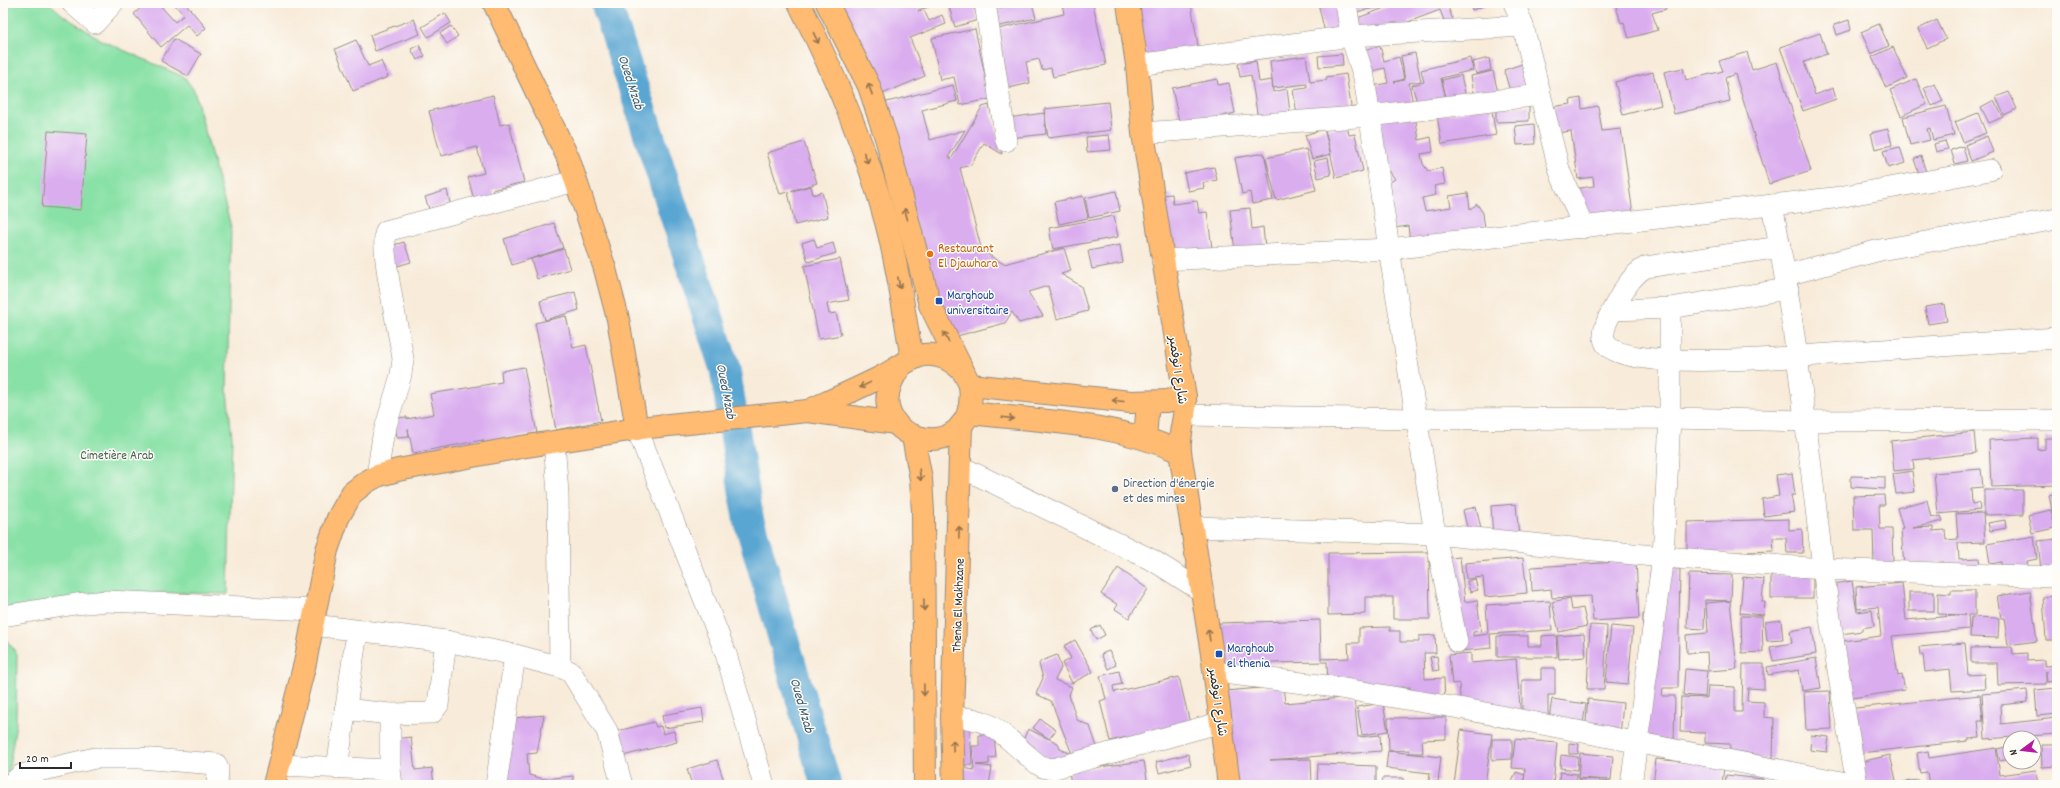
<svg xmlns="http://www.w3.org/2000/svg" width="2060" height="788" font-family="Dekko,'Playpen Sans Arabic',sans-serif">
<rect width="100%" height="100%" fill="#fdfcf7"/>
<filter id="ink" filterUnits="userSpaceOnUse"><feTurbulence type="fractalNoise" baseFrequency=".025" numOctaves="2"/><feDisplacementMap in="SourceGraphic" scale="8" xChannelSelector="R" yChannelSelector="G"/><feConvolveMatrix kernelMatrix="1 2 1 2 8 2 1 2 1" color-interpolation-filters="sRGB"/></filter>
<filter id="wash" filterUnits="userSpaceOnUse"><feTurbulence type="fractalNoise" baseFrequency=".012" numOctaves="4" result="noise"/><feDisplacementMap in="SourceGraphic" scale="16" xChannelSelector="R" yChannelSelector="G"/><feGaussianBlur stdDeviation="0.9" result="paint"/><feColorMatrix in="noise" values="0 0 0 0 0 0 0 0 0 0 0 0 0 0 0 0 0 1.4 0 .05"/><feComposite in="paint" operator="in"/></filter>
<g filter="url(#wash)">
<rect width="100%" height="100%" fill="#f8ebd9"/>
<g fill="#88e1a6" stroke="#5a8668">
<polygon points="3,3 49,3 64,16 103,41 184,77 194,90 231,227 227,391 232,438 228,594 124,592 3,620"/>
<polygon points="3,635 17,654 16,723 7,781 3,781"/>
</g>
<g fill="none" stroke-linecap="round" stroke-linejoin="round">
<polyline stroke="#5aa6d2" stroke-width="31" points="606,3 725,369 748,517 826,785"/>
</g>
<g id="blocks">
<g fill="#daadef">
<polygon points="146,3 158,3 175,22 184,15 173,3 185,3 206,28 197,36 187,25 161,47 134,14"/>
<polygon points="827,3 928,3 929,7 918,10 919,12 924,10 929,21 942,15 946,24 910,38 925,76 875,97"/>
<polygon points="948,3 973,3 978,20 955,27"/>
<polygon points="1017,3 1032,3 1036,18 991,28 987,11"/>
<polygon points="1062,3 1093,3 1106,65 1053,77 1051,68 1042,70 1039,59 1026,62 1030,83 1001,90 998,29 1064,14"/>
<polygon points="1137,3 1191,3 1200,58 1148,67"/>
<polygon points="1318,3 1336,3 1345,41 1328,45"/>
<polygon points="1355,3 1394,3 1394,4 1356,12"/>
<polygon points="1398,3 1450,3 1447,4 1453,20 1445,23 1440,10 1408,22 1410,28 1361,45 1352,20"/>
<polygon points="1470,3 1492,3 1472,10"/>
<polygon points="1615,3 1665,3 1666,9 1652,13 1658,30 1629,38 1624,22 1621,23"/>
<polygon points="445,13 451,23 428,37 422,27"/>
<polygon points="414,19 420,34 375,51 370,35"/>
<polygon points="1849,20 1851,30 1837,35 1834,25"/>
<polygon points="1937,20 1946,39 1927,48 1918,29"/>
<polygon points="1879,24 1889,46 1871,54 1861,32"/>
<polygon points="451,26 458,36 447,44 440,33"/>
<polygon points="975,29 990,99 960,105 954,77 940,80 932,38"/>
<polygon points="1820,33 1827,54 1804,62 1815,95 1833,88 1836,99 1803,111 1780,47"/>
<polygon points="174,39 201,54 188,76 161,61"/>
<polygon points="356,40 368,66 381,61 388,77 353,91 335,49"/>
<polygon points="419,45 425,56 417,60 411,49"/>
<polygon points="1380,46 1384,61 1399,57 1404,79 1394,82 1405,80 1401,56 1415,53 1421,81 1409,83 1413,104 1366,113 1361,88 1388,83 1385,68 1360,74 1355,52"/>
<polygon points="1893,47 1907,78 1886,88 1872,57"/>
<polygon points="1747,52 1752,70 1777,62 1811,171 1769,184 1735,74 1725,78 1730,101 1674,114 1664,72 1683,68 1686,80 1723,71 1719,61"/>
<polygon points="1342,54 1343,65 1319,67 1318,56"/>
<polygon points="1306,56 1310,82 1327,80 1326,77 1346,74 1352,112 1298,120 1293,90 1307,88 1307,84 1273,88 1270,61"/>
<polygon points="1470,58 1473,70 1441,78 1446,99 1418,106 1412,85 1424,82 1421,70"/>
<polygon points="1489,58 1491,70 1476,74 1473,62"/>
<polygon points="1256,61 1259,82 1272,80 1273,92 1287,89 1291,120 1259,125 1251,75 1240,77 1238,64"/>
<polygon points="1522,64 1529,90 1511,95 1504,70"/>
<polygon points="1493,71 1498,93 1475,98 1471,76"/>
<polygon points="1653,72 1661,105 1623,115 1615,82"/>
<polygon points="1461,75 1466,98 1447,102 1442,80"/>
<polygon points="1217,79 1218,85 1229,83 1235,113 1180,126 1172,88"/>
<polygon points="1916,79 1927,104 1901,116 1890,90"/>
<polygon points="1935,84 1943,101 1932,106 1924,88"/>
<polygon points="953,85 957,101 922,110 930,140 965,130 949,156 951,159 982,107 989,105 1002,154 984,143 971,165 960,168 982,251 1004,264 1064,248 1071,271 1061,274 1081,286 1088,311 1057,319 1048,286 1028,292 1043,316 1019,323 1012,312 1005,323 946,339 883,103"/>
<polygon points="2009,92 2017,109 2004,115 1996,97"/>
<polygon points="493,95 500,125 509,123 524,182 492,190 496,207 477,212 468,177 484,173 477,147 441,156 429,111"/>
<polygon points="1581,98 1582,109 1598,106 1602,131 1621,129 1633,214 1579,222 1574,189 1594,186 1593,177 1578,179 1571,131 1542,135 1538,109 1571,104 1570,100"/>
<polygon points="1994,100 2003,117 1989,123 1981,107"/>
<polygon points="1108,102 1111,130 1048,138 1044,109"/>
<polygon points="1491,106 1496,135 1442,144 1437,116"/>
<polygon points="1529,106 1529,121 1496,122 1496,107"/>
<polygon points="1946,106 1954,135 1933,140 1930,128 1927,129 1930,140 1910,145 1903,117"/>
<polygon points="1044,113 1046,134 1010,138 1008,118"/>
<polygon points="1978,113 1986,133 1963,142 1955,122"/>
<polygon points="1415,115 1419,140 1431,137 1433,152 1421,154 1423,164 1428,171 1442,168 1445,184 1434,186 1436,195 1422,198 1425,211 1451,207 1449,196 1468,193 1470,209 1477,204 1483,213 1485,229 1410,241 1408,226 1386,229 1379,189 1395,179 1388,169 1374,171 1368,123"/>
<polygon points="1534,124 1535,144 1517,145 1515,126"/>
<polygon points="1347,125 1349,135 1355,134 1363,171 1336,178 1325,130"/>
<polygon points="1324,129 1331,154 1312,159 1305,135"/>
<polygon points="1888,129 1892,145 1875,149 1871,133"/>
<polygon points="48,131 87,134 81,210 42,207"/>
<polygon points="1109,135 1111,150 1087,152 1086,137"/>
<polygon points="1987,136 1993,152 1971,161 1965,145"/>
<polygon points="1945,141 1948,149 1936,152 1934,144"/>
<polygon points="804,142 817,183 791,191 811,186 813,195 822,192 828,217 795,225 788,192 780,194 767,153"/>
<polygon points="1963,146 1967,161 1955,164 1951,150"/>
<polygon points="1900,147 1905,163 1888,168 1883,151"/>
<polygon points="1306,149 1316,190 1276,200 1266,158"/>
<polygon points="1264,153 1273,200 1252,204 1250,192 1242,194 1235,158"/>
<polygon points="1921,156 1926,172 1919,174 1914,159"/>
<polygon points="1328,158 1331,175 1318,178 1314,161"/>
<polygon points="1214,167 1217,180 1203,183 1204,188 1188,191 1184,173"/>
<polygon points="447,190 450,203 429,209 425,197"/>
<polygon points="1116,191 1120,211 1089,218 1085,198"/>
<polygon points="1172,194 1173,204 1197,201 1199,213 1207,212 1213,255 1170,260 1162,195"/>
<polygon points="1083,196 1088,218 1059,224 1054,202"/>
<polygon points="1250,208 1252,229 1263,227 1265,248 1235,252 1230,210"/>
<polygon points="1114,216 1118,237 1053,249 1049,228"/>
<polygon points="554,223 563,248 512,265 504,239"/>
<polygon points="814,239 817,248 833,243 836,253 808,262 802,243"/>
<polygon points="404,242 411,262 394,267 387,247"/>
<polygon points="1120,245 1123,263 1092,269 1088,251"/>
<polygon points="564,249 570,269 537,279 531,259"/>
<polygon points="840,259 849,300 827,304 829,314 836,313 841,335 819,339 804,266"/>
<polygon points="575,292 579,310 545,320 540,301"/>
<polygon points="1944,304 1947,321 1928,324 1925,307"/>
<polygon points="566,316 573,348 586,345 601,421 556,430 535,323"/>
<polygon points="524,367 537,433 484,443 483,440 413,453 408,429 409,437 397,438 395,418 407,417 407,419 434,414 430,394 502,382 501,371"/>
<polygon points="1974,432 1976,453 1913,460 1914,469 1894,471 1891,441"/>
<polygon points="2038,438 2038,450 2045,449 2045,438 2057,438 2057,485 1991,487 1989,440"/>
<polygon points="1981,469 1983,487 1971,488 1972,504 1979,503 1980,510 1938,514 1934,473"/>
<polygon points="1912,471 1915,492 1896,494 1893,474"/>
<polygon points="1792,473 1795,495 1791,495 1794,512 1764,516 1762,499 1779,496 1776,475"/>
<polygon points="1851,476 1885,477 1885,489 1851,487"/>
<polygon points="1984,490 2023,490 2023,514 1984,515"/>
<polygon points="2057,493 2057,510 2052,511 2049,495"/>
<polygon points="1884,495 1885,505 1879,505 1880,529 1892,529 1893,564 1874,564 1873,530 1854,530 1853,496"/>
<polygon points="1927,500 1931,518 1941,516 1943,521 1913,528 1933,527 1933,531 1945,530 1946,540 1958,539 1956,514 1983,513 1985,542 1958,543 1959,559 1979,558 1980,569 1944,572 1943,562 1904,565 1901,529 1903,529 1897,508"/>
<polygon points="1516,504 1519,536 1493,538 1491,506"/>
<polygon points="1476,507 1481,529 1468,532 1463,510"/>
<polygon points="2051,510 2055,528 2032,533 2028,515"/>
<polygon points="1789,519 1789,530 1802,529 1803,553 1787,553 1786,538 1773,538 1774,551 1687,554 1687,522"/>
<polygon points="2005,520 2006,528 1990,531 1988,523"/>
<polygon points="2034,536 2037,559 2027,561 2030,575 2002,570 2001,562 1990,564 1987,544"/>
<polygon points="2057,539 2057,568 2041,570 2038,541"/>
<polygon points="1429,552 1430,619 1393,619 1393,597 1365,597 1365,614 1328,615 1328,553"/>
<polygon points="1460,557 1465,602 1477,600 1481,631 1473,632 1473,636 1488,634 1486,605 1550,601 1552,630 1490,634 1491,648 1452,652 1441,559"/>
<polygon points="1523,558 1527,593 1485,597 1483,577 1466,579 1465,563"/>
<polygon points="1636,561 1639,618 1593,621 1591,596 1552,598 1551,589 1532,591 1531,567"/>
<polygon points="1118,568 1148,589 1129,618 1115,609 1118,605 1101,594"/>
<polygon points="1652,568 1680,569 1678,688 1663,688 1662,696 1675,696 1674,742 1641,741 1643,614 1651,614"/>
<polygon points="1689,574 1732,575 1731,601 1705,600 1704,629 1687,628"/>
<rect x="1771" y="575" width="42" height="23"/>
<polygon points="1743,577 1764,579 1762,602 1765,602 1764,615 1740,613"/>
<polygon points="1475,579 1478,590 1470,592 1467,581"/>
<polygon points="1852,581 1857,612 1872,610 1874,626 1862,628 1862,631 1834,635 1826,585"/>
<polygon points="1902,583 1906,620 1965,615 1938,614 1938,593 1951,594 1951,590 1975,590 1975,615 1968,615 1969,629 1892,636 1898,676 1902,675 1905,690 1845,699 1836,642 1881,636 1878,607 1857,609 1856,587"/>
<polygon points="2030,591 2037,641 2008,645 2004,618 2001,618 1997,596"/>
<rect x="1909" y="592" width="25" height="19"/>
<polygon points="2057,596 2057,640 2046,640 2043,597"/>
<polygon points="1570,598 1572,610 1583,608 1587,626 1559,632 1552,602"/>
<polygon points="1730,601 1737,669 1708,671 1707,652 1687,653 1686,635 1708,633 1706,603"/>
<polygon points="1741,616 1762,616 1763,652 1742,653"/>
<polygon points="1971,617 1999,618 1998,638 1970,637"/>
<polygon points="1320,620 1321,659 1349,658 1348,643 1359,643 1359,628 1390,627 1390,631 1400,631 1400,642 1419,642 1419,636 1435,635 1436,653 1424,653 1425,679 1444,678 1445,706 1411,707 1410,687 1328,689 1327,662 1269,663 1269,675 1221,676 1219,623"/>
<polygon points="1781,620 1783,640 1767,641 1765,622"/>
<polygon points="1100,625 1105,635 1096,640 1091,630"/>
<polygon points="1590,625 1607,626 1604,689 1587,689"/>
<polygon points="1611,626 1633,628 1628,684 1606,682"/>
<polygon points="1812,627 1816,654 1773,661 1770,647 1792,643 1790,631"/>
<polygon points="1584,634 1586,657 1559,659 1557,636"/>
<polygon points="1556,635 1557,657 1497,657 1497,636 1528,636 1528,646 1542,646 1542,636"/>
<polygon points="1075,640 1093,672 1072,683 1062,663 1071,658 1064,646"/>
<polygon points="1965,643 1968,675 1984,674 1985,689 1952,691 1950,669 1925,672 1923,655 1920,655 1919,647"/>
<polygon points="2012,647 2013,654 2027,653 2027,661 2045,660 2045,666 2057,665 2057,681 2047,682 2046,671 2046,684 1998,685 1997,663 1971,663 1971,648"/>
<polygon points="1109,651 1116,665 1108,669 1101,654"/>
<polygon points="1471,653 1471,663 1516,659 1521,719 1461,711 1459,683 1452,684 1449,655"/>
<polygon points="1057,655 1061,668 1055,680 1072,687 1069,695 1077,720 1090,726 1099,753 1048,771 1015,758 1028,729 1058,743 1060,749 1072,754 1051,701 1036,694 1043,678 1039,664 1041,661"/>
<polygon points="1437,656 1439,670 1433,671 1430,657"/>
<polygon points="1816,658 1821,688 1802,691 1799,670 1768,675 1767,667"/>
<polygon points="1743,664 1764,664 1764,689 1748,688 1747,701 1764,702 1764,717 1774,718 1773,759 1729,758 1730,744 1705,743 1705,733 1680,732 1681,697 1707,698 1708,686 1735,687 1735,712 1742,712"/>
<polygon points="1541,668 1555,668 1555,695 1548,695 1548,723 1522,723 1522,680 1541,680"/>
<polygon points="1685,669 1707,671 1705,697 1683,695"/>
<polygon points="1119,671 1122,684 1113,686 1114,692 1179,677 1192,732 1130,747 1127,737 1110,741 1100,701 1106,699 1100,676"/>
<polygon points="1283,686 1285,703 1354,697 1358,737 1380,735 1381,751 1270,760 1311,759 1312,785 1236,785 1226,691"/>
<polygon points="2057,688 2057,714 2037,716 2035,690"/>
<polygon points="2027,690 2028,702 2000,705 2001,724 2057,718 2057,734 1985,739 1982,694"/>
<polygon points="1830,691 1832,729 1806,730 1804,692"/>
<polygon points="1980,695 1983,721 1978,721 1980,738 1968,739 1968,741 1851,754 1846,709"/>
<polygon points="1552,699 1586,704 1582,730 1548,725"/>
<polygon points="1588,699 1623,703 1620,736 1585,732"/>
<polygon points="1383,703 1388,731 1362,735 1357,707"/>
<polygon points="702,708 704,722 664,728 662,715"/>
<polygon points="544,715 537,753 527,754 529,775 544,779 573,776 574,785 490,785 504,719"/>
<polygon points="1446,717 1446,739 1422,740 1423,753 1409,753 1409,750 1389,751 1388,718"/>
<polygon points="1040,719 1056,730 1049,739 1033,728"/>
<polygon points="654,722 656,727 661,726 663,734 674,731 677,742 619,757 613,732"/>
<polygon points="955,727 970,727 972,765 947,766"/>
<polygon points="1461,730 1492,734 1485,785 1454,785"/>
<polygon points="994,734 996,757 989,758 989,764 976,765 992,767 989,785 955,785 958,767 974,770 972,746 979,746 979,735"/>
<polygon points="1811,735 1829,737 1827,752 1810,750"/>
<polygon points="411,737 415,770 432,768 434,785 390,785 384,740"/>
<polygon points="1492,739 1512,739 1512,759 1492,760"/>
<polygon points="1515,739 1557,743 1553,785 1524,785 1525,769 1512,768"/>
<polygon points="1569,743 1579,744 1578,754 1569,754"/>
<polygon points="2041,745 2057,745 2057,766 2042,767"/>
<polygon points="2010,746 2010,759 2000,761 1997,749"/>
<polygon points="1996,748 2000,775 2036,770 2038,785 1929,785 1927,772 1920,773 1917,753 1928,751 1929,758"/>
<polygon points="1388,751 1441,757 1438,782 1429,781 1430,773 1386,768"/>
<polygon points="1580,753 1613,756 1611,780 1578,778"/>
<polygon points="1188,754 1191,765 1159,773 1156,762"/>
<polygon points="1561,755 1578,757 1577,770 1560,768"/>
<polygon points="1890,755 1896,780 1877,785 1858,785 1852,764"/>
<polygon points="1656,759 1724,766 1722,785 1653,785"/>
<polygon points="717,760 724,781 711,785 692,785 687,769"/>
<polygon points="1144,761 1148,785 1071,785 1069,771"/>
<polygon points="1318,764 1376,766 1376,785 1317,785"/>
<polygon points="1516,772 1525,775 1522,785 1511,785"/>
<polygon points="1560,772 1577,774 1576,785 1558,785"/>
<polygon points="1726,775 1763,779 1762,785 1725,785"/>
<polygon points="1774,777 1821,785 1773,785"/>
<polygon points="1383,778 1403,778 1403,782 1419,783 1419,785 1382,785"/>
<polygon points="1579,779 1600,780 1600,785 1579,785"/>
<polygon points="1918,780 1919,785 1892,785 1892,784"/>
<polygon points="1602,781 1612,782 1612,785 1601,785"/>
</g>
</g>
</g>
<g filter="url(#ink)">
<use href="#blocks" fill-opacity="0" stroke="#928b82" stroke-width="1"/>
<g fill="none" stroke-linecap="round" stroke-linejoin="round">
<g stroke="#928b82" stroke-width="22">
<g id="minor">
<polyline points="72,3 95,23 113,3"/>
<polyline points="985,3 1006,141"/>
<polyline points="1346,3 1351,36 1364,77 1389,249 1435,534 1457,642"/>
<path d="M1514 3 1523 26 1559 169C1566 190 1577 205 1582 228"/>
<polyline points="1137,65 1351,36 1523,26"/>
<polyline points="1143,133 1370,116 1540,95"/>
<path d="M1772 205C1796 325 1808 446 1823 567 1832 640 1845 712 1857 785"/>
<path d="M1780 247 1646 267C1631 275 1621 294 1613 309 1608 318 1600 334 1606 344 1615 357 1658 360 1673 360 1733 362 1794 357 1854 352 1922 347 1989 343 2057 338"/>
<polyline points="1162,260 1389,249 1833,198 1990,170"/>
<polyline points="1786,275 1880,250 2057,219"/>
<polyline points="1613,310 1670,308"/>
<polyline points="1184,415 1416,419 1670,418 1806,421 2057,420"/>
<polyline points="637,429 726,654 764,785"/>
<polyline points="554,442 558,493 560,667"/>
<polyline points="961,467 1154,561 1203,592"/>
<path d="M377 476 383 436 401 375 403 359C400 336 379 246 386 231L575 181"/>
<polyline points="1192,527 1435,534 1663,557 1823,569 2057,577"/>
<polyline points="3,616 76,604 107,601 315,610"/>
<polyline points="313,625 446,641 515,655 496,785"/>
<polyline points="515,655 560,667 571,672 607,731 622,785"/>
<polyline points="1215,672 1327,686 1459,708 1857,785"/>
<polyline points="345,709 390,714 432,713 438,705 446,641"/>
<polyline points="390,714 390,770 392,785"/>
<path d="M952 718C988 715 1002 734 1027 755 1036 763 1041 768 1052 769L1222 722"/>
<polyline points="280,765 390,770"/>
<polyline points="337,768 357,632"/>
<polyline points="10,785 21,775 95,758 139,758 216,764 218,769 217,785"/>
<polyline points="1631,785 1663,557 1670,418 1670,308 1788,289"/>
</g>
</g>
<g stroke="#928b82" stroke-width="24">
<g id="major">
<polyline points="494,3 569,160 605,269 618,319 637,429"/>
<path d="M799 3C834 73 866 146 886 222 898 266 904 313 912 359"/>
<path d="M827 3 869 86 887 141 930 305 970 385C981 475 847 441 900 367"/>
<path d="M1128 3 1137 65 1143 133 1185 397C1187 416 1178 433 1180 452L1212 654 1229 785"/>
<polyline points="970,385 1131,402 1166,401 1185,397"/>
<path d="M808 411C832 400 857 389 881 377 895 370 909 358 924 355 940 353 952 361 963 371"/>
<path d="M969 413C1040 421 1114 422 1180 452"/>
<polyline points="913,437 921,479 923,512 925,785"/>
<polyline points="1145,438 1148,402"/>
<polyline points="274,785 305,663 327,550 338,518 352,493 366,482 377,476 398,470 521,447 649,427 808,411 896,423"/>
<polyline points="954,785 952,718 961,425"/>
</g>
</g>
<use href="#minor" stroke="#fff" stroke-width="21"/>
<use href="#major" stroke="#febb71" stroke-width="22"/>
</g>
<defs><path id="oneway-shaft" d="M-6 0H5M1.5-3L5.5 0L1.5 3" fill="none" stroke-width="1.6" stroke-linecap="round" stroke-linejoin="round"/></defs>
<g stroke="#94734e">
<use href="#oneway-shaft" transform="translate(816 38) rotate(64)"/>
<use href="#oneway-shaft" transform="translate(870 89) rotate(-111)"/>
<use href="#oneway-shaft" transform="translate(866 158) rotate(68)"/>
<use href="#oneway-shaft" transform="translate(906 214) rotate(-105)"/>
<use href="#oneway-shaft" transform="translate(899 283) rotate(79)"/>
<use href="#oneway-shaft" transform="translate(946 337) rotate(-117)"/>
<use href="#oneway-shaft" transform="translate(865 385) rotate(154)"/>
<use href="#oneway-shaft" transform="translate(1118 401) rotate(-175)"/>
<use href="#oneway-shaft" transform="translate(1008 418) rotate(7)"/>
<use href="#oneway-shaft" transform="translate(920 475) rotate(82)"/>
<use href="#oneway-shaft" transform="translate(959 532) rotate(-89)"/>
<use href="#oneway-shaft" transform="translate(924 605) rotate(89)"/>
<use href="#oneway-shaft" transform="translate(1209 635) rotate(-99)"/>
<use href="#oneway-shaft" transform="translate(924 690) rotate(89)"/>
<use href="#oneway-shaft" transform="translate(953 746) rotate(-92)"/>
</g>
</g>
<circle fill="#e8710a" stroke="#fdfcf7" stroke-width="1.5" cx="930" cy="254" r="4"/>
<g fill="#1a4fb4" stroke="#fdfcf7" stroke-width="1.5">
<rect x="935" y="297" width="8" height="8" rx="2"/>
<rect x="1215" y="650" width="8" height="8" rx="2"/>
</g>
<circle fill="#5c6f8a" stroke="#fdfcf7" stroke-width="1.5" cx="1115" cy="489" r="4"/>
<g text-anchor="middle" stroke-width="3" stroke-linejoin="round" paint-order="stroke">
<g font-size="13" fill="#c56008" stroke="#fdfcf7" text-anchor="start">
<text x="938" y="252">Restaurant<tspan x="938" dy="15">El Djawhara</tspan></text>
</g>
<g font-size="13" fill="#164399" stroke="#fdfcf7" text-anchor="start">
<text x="947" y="299">Marghoub<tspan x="947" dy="15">universitaire</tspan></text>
<text x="1227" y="652">Marghoub<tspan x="1227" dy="15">el thenia</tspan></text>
</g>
<g font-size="13" fill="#2b2b2b" stroke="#fdfcf7">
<text transform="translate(1179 370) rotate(82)" y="5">شارع 1 نوفمبر</text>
<text transform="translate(957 605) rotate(-88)" y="5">Thenia El Makhzane</text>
<text transform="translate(1219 702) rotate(82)" y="5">شارع 1 نوفمبر</text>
</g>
<g font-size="13" fill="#476250" stroke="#fdfcf7">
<text x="117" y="459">Cimetière Arab</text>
</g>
<g font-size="13" fill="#4e5e75" stroke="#fdfcf7" text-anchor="start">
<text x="1123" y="487">Direction d'énergie<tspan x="1123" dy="15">et des mines</tspan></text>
</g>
<g font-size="14" font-style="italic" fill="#3e5c6e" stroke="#fdfcf7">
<text transform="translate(632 82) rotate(72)" y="5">Oued Mzab</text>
<text transform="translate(727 391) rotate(79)" y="5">Oued Mzab</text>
<text transform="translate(803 705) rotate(74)" y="5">Oued Mzab</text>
</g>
</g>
<rect width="2060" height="788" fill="none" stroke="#fdfcf7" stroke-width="16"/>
<g transform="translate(2022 750) rotate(255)"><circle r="19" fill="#fdfcf7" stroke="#a9a8a5"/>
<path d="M0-3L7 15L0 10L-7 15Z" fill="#b5179e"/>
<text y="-6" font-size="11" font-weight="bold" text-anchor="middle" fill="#2b2b2b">N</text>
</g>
<path d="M20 762v6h51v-6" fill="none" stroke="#2b2b2b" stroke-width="2"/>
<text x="26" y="762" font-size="12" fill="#2b2b2b" stroke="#fdfcf7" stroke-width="3" paint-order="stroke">20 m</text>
</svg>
